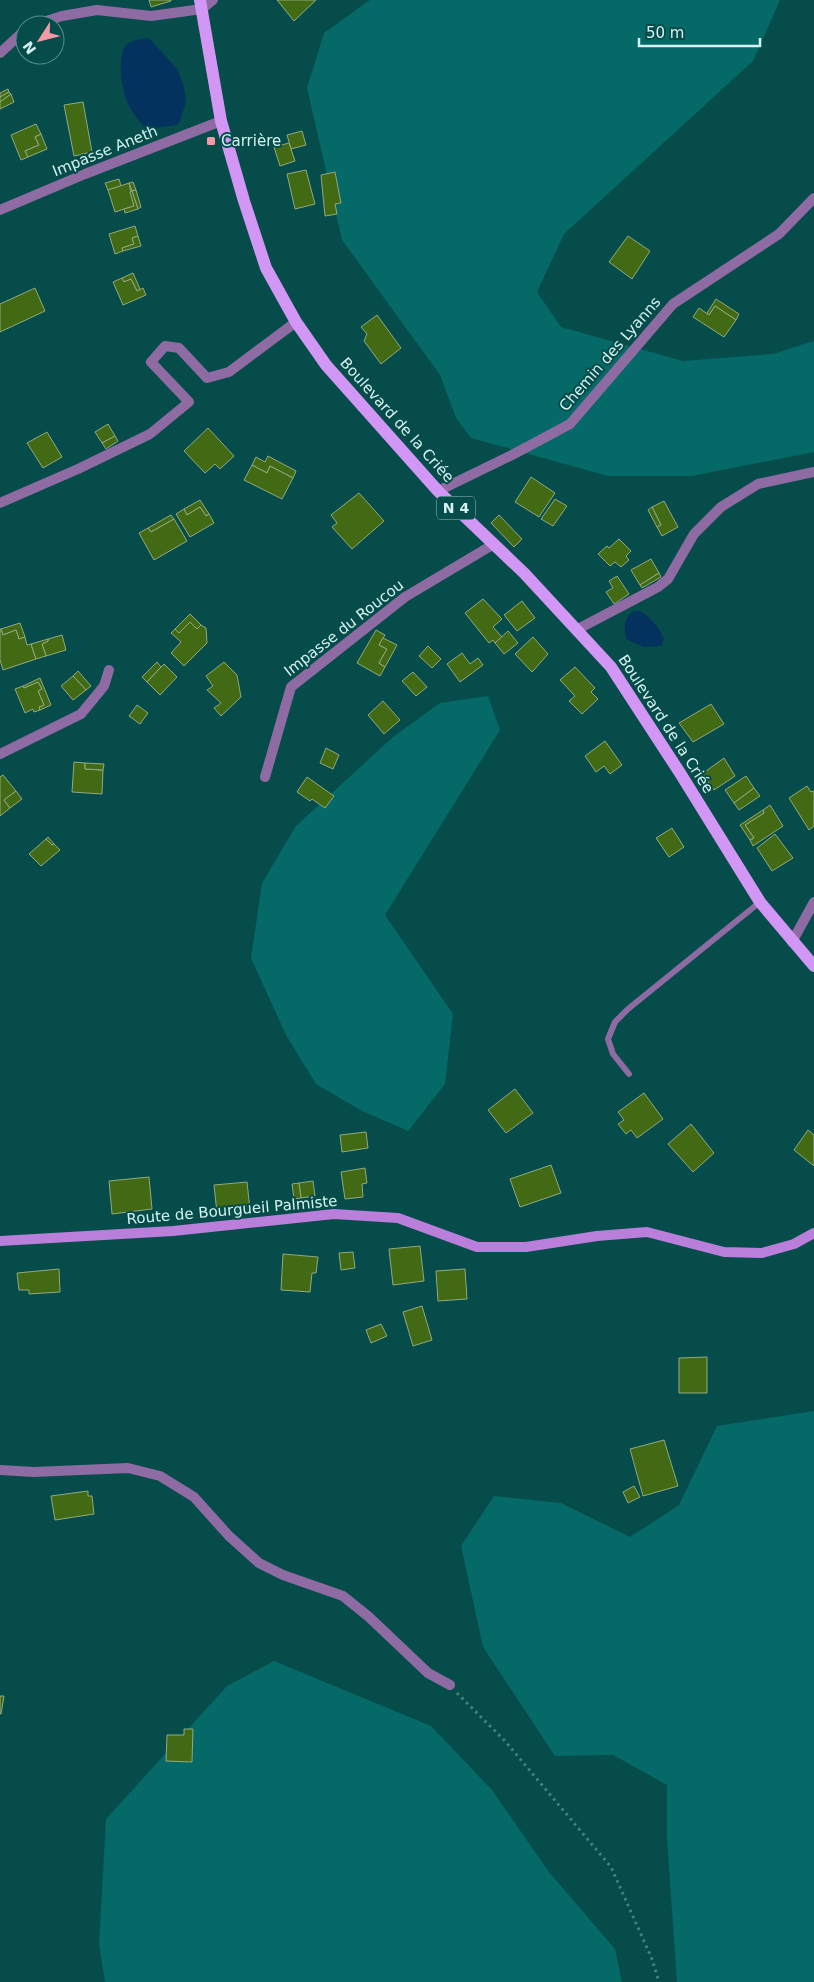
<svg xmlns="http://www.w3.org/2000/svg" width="814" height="1982" font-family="'DejaVu Sans',sans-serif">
<rect width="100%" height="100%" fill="#054c4a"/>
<g fill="#046967">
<polygon points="370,0 780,0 753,61 564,234 537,292 561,327 683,361 773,354 814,341 814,452 692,476 608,476 471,438 456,418 440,375 342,240 307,88 324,33"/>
<polygon points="488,696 500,730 385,915 453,1014 445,1084 408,1131 362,1111 316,1084 286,1035 251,958 262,883 296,826 393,737 440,703"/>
<polygon points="814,1411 814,1982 677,1982 667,1840 667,1785 613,1755 555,1756 483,1647 461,1546 494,1496 561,1503 630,1537 679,1505 717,1426"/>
<polygon points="274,1661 431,1726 492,1790 549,1872 615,1949 622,1982 105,1982 99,1944 106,1819 227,1686"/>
</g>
<g fill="#03325e">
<path d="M149 38 177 69 184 87 186 102 179 123 176 125 155 128 144 126C138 120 132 112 128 104 122 91 116 55 127 44 132 40 143 39 149 38Z"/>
<path d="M633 611H641C652 619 658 626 664 639L661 646 644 647 626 639C624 627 623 620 633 611Z"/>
</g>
<g fill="#426a15" stroke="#92a981">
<polygon points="149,0 171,0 171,1 151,7"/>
<polygon points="277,0 316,0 294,21"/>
<polygon points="8,89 9,92 0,97 0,93"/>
<polygon points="9,92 11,94 0,102 0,97"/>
<polygon points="11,94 14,102 0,109 0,102"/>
<polygon points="83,102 92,152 74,156 64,105"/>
<polygon points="36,124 41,134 35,137 39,145 25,151 28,157 21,160 11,135"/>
<polygon points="302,131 306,145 291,149 287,135"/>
<polygon points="41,134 47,149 28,157 25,151 39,145 35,137"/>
<polygon points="289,143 295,161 280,166 274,147"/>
<polygon points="306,170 315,204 295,209 287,174"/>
<polygon points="335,172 341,203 335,204 337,214 325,216 321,175"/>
<polygon points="119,179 121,186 108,190 105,183"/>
<polygon points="133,182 136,190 132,191 129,183"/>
<polygon points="129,183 134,206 115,212 108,190"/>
<polygon points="136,190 141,207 138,209 132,191"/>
<polygon points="132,191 138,209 125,213 124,209 134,206 130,192"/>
<polygon points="135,226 138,236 132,238 134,244 122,248 123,251 115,254 109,234"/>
<polygon points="138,236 141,246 123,251 122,248 134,244 132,238"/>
<polygon points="628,236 650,251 632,279 609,262"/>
<polygon points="133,273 140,289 137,291 131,279 124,282 122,278"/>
<polygon points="122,278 124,282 131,279 137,291 143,288 146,295 123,305 113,282"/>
<polygon points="35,288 45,311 0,332 0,304"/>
<polygon points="716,299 739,314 736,320 715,306 709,315 707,313"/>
<polygon points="715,306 736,320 724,337 693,317 699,308 709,315"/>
<polygon points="377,315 401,348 381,364 364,341 367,334 361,327"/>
<polygon points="108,424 115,436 102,443 95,432"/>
<polygon points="208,428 234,456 220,469 215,464 205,473 184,451"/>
<polygon points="47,432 62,457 43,468 27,443"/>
<polygon points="115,436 118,441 106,449 102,443"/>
<polygon points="268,456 296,471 293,478 270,466 267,473 252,465 256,457 265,462"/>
<polygon points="252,465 267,473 270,466 293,478 282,499 244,480"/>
<polygon points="531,477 555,493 539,517 515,502"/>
<polygon points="359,493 384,521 352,549 332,527 337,523 331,515"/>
<polygon points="555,499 567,506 553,526 541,519"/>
<polygon points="200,500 209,514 206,516 200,507 187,515 184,509"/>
<polygon points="664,501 678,527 662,536 657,527 661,525 652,507"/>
<polygon points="200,507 206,516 209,514 214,523 190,537 176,514 184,509 187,515"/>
<polygon points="652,507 661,525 657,527 648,510"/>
<polygon points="171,515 174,519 151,532 148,528"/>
<polygon points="499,515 522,539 514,547 491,523"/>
<polygon points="174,519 187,541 154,560 139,533 148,528 151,532"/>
<polygon points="619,539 631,551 626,556 629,560 621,567 615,562 610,566 598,554 607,546 609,548"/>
<polygon points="651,559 659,573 640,585 631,570"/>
<polygon points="659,573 661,577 642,588 640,585"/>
<polygon points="617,576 629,594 614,604 606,592 613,588 609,581"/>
<polygon points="483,599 502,619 493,627 502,637 495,643 493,640 489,643 465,613"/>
<polygon points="522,601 535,618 517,631 504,615"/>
<polygon points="190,614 201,625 197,629 190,622 179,633 175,629"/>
<polygon points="190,622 197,629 201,625 206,628 207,643 184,666 171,653 181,642 171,633 175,629 179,633"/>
<polygon points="20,623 25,637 19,639 16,630 3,635 1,629"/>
<polygon points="0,629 1,629 3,635 16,630 19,639 25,637 27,645 31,644 36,659 3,670 0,660"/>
<polygon points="376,630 385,635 379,645 387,649 379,663 385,667 380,676 357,663"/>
<polygon points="508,631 518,643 504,654 495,643"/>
<polygon points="62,635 66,650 46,656 42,644 48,641 48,639"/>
<polygon points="533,637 548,654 532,672 515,654"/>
<polygon points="383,638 397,645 385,667 379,663 387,649 379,645"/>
<polygon points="48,639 48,641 42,644 46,656 36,659 31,644"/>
<polygon points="428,646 441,659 432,668 419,656"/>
<polygon points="462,653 470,664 478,658 483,665 460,682 447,664"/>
<polygon points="157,662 161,667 147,682 142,677"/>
<polygon points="224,662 237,675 241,697 221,716 214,708 221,703 207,690 213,686 206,676"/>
<polygon points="164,664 177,677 160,695 147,682"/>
<polygon points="575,667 595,688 591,692 598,699 582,714 569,701 575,696 560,680"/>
<polygon points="78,671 91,686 86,690 73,676"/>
<polygon points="413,672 427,687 416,696 402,681"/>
<polygon points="73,676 86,690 73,700 61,686"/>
<polygon points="40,678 51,705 40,710 39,707 44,705 38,691 42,689 38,682 24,688 23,686"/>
<polygon points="38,682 42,689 38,691 44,705 39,707 40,710 34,712 33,709 25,713 15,689 23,686 24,688"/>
<polygon points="383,701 400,720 384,734 368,715"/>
<polygon points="711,704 724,724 693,742 679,723"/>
<polygon points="137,705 148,713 140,724 129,716"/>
<polygon points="605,741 622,765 610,774 604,766 596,772 585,756"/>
<polygon points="326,748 339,755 333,769 320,763"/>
<polygon points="724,758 735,776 714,790 702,774"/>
<polygon points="74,762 85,763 85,769 103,770 102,794 72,792"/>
<polygon points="85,763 104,764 103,770 85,769"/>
<polygon points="3,775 16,791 4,800 10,808 0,816 0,777"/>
<polygon points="746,776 754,788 734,803 725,790"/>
<polygon points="307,777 334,796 325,808 312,799 310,801 297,792"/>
<polygon points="807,786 811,792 814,791 814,826 809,830 789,798"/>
<polygon points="754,788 760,796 739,810 734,803"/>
<polygon points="16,791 22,799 10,808 4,800"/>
<polygon points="770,805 783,826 753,846 750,840 754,838 745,825 764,813 763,810"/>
<polygon points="763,810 764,813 745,825 754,838 750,840 740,825"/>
<polygon points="672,828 684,847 669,857 656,838"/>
<polygon points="775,834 793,858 772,871 757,848"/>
<polygon points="48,837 54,844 52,845 46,839"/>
<polygon points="46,839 52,845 54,844 60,850 41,866 29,854"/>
<polygon points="515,1089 533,1113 506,1133 488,1110"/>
<polygon points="644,1093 663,1119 637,1138 631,1130 626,1134 618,1124 624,1120 618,1112"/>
<polygon points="691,1124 714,1153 693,1172 668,1144"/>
<polygon points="808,1130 814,1135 814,1166 794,1150"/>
<polygon points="366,1132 368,1148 342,1152 340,1135"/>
<polygon points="551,1165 561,1193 520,1207 510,1179"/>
<polygon points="365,1168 367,1183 362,1184 363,1197 345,1199 341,1172"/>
<polygon points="149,1177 152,1209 112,1214 109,1181"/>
<polygon points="313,1181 315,1196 301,1198 299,1183"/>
<polygon points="247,1182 250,1210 217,1213 214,1185"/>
<polygon points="299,1183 301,1198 294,1199 292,1184"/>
<polygon points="420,1246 424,1281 393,1285 389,1249"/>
<polygon points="353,1252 355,1268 341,1270 339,1253"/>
<polygon points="283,1254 318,1257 316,1273 312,1273 310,1292 281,1290"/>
<polygon points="59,1269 60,1292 29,1294 29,1290 19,1290 17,1273"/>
<polygon points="465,1269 467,1299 438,1301 436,1271"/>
<polygon points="422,1306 432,1340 413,1346 403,1312"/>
<polygon points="381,1324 387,1336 371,1343 366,1330"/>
<polygon points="707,1357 707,1393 679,1393 679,1358"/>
<polygon points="664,1440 678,1486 643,1496 630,1449"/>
<polygon points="634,1486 640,1497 628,1503 623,1492"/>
<polygon points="88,1491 88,1496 92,1496 94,1514 55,1520 51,1496"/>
<polygon points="0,1696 4,1696 1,1714 0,1714"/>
<polygon points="184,1729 193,1729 192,1762 166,1761 167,1735 184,1735"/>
</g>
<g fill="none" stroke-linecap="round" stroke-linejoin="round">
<polyline stroke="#488280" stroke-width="3" stroke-dasharray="2.5 4" stroke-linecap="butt" points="457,1693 505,1741 611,1867 652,1959 659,1982"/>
<polyline stroke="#8f6ba4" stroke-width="6" points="629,1074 613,1054 608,1039 615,1022 628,1009 760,902"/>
<g stroke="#8f6ba4" stroke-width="10">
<polyline points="34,25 62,16 97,10 151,16 202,9 213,0"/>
<polyline points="0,53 25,30"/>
<polyline points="0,210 85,174 221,121"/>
<polyline points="438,491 512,455 570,424 673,304 779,234 814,198"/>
<polyline points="0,503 78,469 150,434 189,402 151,362 165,346 179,348 207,378 229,372 296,322"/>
<polyline points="578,629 658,587 668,579 694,534 721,507 758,484 814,472"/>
<polyline points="0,754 81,714 104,686 109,670"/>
<polyline points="265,777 291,687 405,597 494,544"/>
<polyline points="792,942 814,902"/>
<polyline points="0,1470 34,1472 128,1468 160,1476 194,1497 229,1536 259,1563 283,1575 343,1596 369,1617 428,1673 450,1685"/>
</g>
<polyline stroke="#b97fdb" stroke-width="10" points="0,1241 173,1231 334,1214 398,1218 477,1247 526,1247 597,1236 647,1232 724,1252 762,1253 794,1244 814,1233"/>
<polyline stroke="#d297f5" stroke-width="12" points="200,0 221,121 244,201 266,268 296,322 326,365 438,491 524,573 611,667 680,773 760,902 814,966"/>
</g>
<rect fill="#f49aa5" stroke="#054c4a" stroke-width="2" x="206" y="136" width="10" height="10" rx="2.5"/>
<g text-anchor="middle" stroke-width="4" stroke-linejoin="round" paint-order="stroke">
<rect fill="#054c4a" stroke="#96c0be" stroke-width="1" x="437" y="496.5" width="38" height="23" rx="4"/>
<g font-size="14" font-weight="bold" fill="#d4f2f0">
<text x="456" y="513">N 4</text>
</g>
<g font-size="15" fill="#d4f2f0" stroke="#054c4a" text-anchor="start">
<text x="221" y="146">Carrière</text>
</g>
<g font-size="15" fill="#d4f2f0" stroke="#054c4a">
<text transform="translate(105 151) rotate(-22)" y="5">Impasse Aneth</text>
<text transform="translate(610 354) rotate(-49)" y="5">Chemin des Lyanns</text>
<text transform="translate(397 420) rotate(48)" y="5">Boulevard de la Criée</text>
<text transform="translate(344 628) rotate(-38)" y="5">Impasse du Roucou</text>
<text transform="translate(666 724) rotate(57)" y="5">Boulevard de la Criée</text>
<text transform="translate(232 1210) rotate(-5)" y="5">Route de Bourgueil Palmiste</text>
</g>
</g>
<g transform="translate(40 40) rotate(234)"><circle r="24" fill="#054c4a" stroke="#588e8c"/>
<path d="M0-4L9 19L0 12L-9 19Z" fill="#f49aa5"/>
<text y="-8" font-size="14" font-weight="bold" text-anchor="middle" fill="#d4f2f0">N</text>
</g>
<path d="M639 38v8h121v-8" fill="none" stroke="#d4f2f0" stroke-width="2.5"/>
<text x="646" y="38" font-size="15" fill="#d4f2f0" stroke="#054c4a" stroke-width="4" paint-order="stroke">50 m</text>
</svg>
